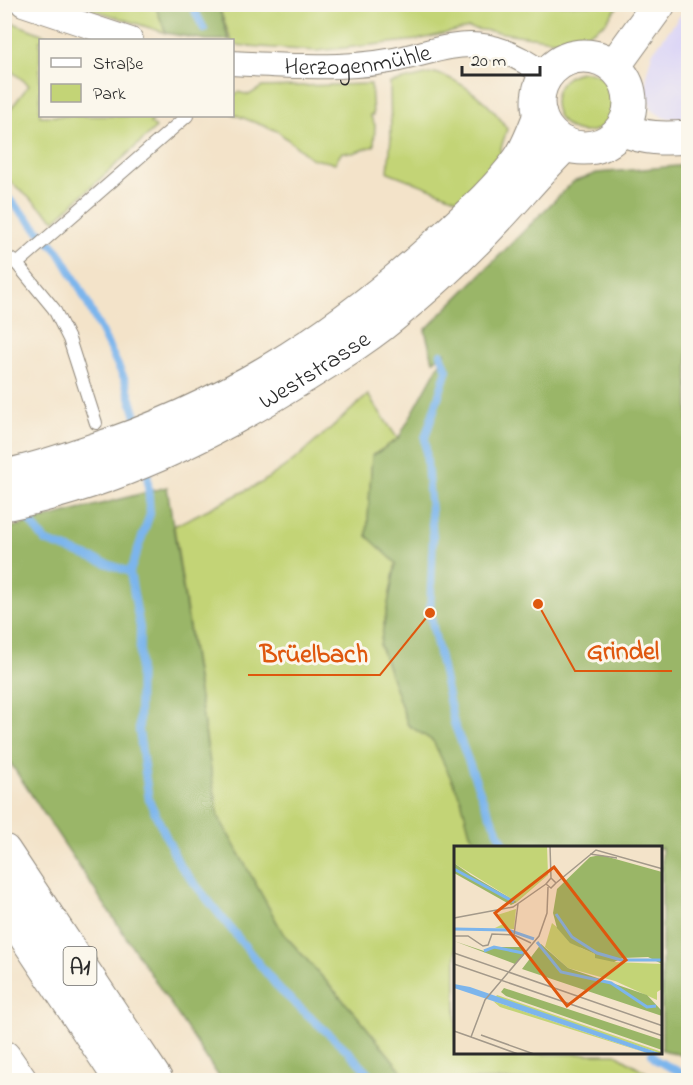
<svg xmlns="http://www.w3.org/2000/svg" width="693" height="1085" font-family="'Indie Flower',sans-serif">
<rect width="100%" height="100%" fill="#fbf7ec"/>
<filter id="ink" filterUnits="userSpaceOnUse"><feTurbulence type="fractalNoise" baseFrequency=".0167" numOctaves="2"/><feDisplacementMap in="SourceGraphic" scale="12" xChannelSelector="R" yChannelSelector="G"/><feConvolveMatrix kernelMatrix="1 2 1 2 8 2 1 2 1" color-interpolation-filters="sRGB"/></filter>
<filter id="wash" filterUnits="userSpaceOnUse"><feTurbulence type="fractalNoise" baseFrequency=".008" numOctaves="4" result="noise"/><feDisplacementMap in="SourceGraphic" scale="24" xChannelSelector="R" yChannelSelector="G"/><feGaussianBlur stdDeviation="1.35" result="paint"/><feColorMatrix in="noise" values="0 0 0 0 0 0 0 0 0 0 0 0 0 0 0 0 0 1.4 0 .05"/><feComposite in="paint" operator="in"/></filter>
<g filter="url(#wash)">
<rect width="100%" height="100%" fill="#f3e3c9"/>
<polygon fill="#dcd6f6" points="688,5 688,118 664,118 652,110 646,93 647,72 652,53"/>
<g fill="#c3d476" stroke="#778050" stroke-width="1.5">
<polygon points="79,5 155,5 166,33"/>
<polygon points="218,5 619,5 605,23 574,43 468,28 417,40 317,51 233,45"/>
<polygon points="11,22 57,40 40,40 40,116 157,116 150,123 156,128 55,220 5,177 5,116 29,85 5,66 5,28"/>
<circle cx="585" cy="102" r="30"/>
<path d="M435 73C462 80 493 105 507 129L500 151 504 158 460 200 388 172 391 137 390 83Z"/>
<polygon points="371,84 373,115 370,115 375,125 374,146 353,153 342,152 335,163 312,159 277,131 233,114 233,96 238,92 249,95 262,87"/>
<polygon points="368,395 398,439 372,456 367,536 396,562 380,646 408,725 433,740 461,799 470,833 481,848 456,848 456,1054 616,1054 659,1080 409,1080 358,1017 283,933 218,816 174,526 261,483 297,458"/>
</g>
<g fill="#9ab667" stroke="#627049" stroke-width="1.5">
<polygon points="155,5 218,5 229,40 206,40 166,33"/>
<polygon points="688,165 688,1057 662,1050 662,848 481,848 470,833 461,799 433,741 408,725 380,645 396,563 367,536 372,456 398,439 446,352 433,361 425,330 573,182 597,173"/>
<polygon points="167,487 218,816 283,933 358,1017 409,1080 221,1080 5,755 5,529"/>
</g>
<g fill="none" stroke-linecap="round" stroke-linejoin="round">
<g stroke="#7cb5ec" stroke-width="8">
<polyline points="191,4 204,29"/>
<polyline points="4,194 59,252 80,288 125,380 139,427"/>
<polyline points="441,354 447,370 425,438 433,537 430,613 454,723 485,805 506,848"/>
<polyline points="147,468 150,514 130,572 140,628 139,731 149,800 179,864 280,990 347,1050 375,1080"/>
<polyline points="21,510 45,541 130,572"/>
<polyline points="652,1054 656,1060 688,1076"/>
</g>
</g>
</g>
<g filter="url(#ink)">
<g fill="none" stroke-linecap="round" stroke-linejoin="round">
<g stroke="#8f877a" stroke-width="14">
<g id="lane">
<polyline points="4,254 17,264 187,116"/>
<polyline points="17,264 54,309 69,339 96,423"/>
</g>
</g>
<g stroke="#8f877a" stroke-width="26">
<g id="street">
<polyline points="23,4 131,40"/>
<path id="s1" d="M232 63C274 65 315 68 356 65 437 61 469 16 546 76"/>
</g>
</g>
<g stroke="#8f877a" stroke-width="35">
<g id="secondary">
<circle cx="584" cy="102" r="46"/>
<polyline points="614,66 659,4"/>
<path d="M622 129C644 139 664 139 688 137"/>
<path d="M4 476C33 471 60 461 88 452 222 409 329 342 433 248 462 221 496 192 519 160 528 147 534 130 540 115"/>
<path id="s2" d="M4 504C112 483 211 435 303 377 337 356 373 334 403 307 430 284 458 259 483 233 512 204 537 172 566 144"/>
</g>
</g>
<g stroke="#8f877a" stroke-width="35">
<g id="highway">
<polyline points="4,851 156,1080"/>
<polyline points="4,904 121,1080"/>
<polyline points="4,1057 20,1080"/>
</g>
</g>
<use href="#lane" stroke="#fff" stroke-width="12"/>
<use href="#street" stroke="#fff" stroke-width="24"/>
<use href="#secondary" stroke="#fff" stroke-width="33"/>
<use href="#highway" stroke="#fff" stroke-width="33"/>
</g>
</g>
<g text-anchor="middle" stroke-width="6" stroke-linejoin="round" paint-order="stroke">
<rect fill="#fbf7ec" stroke="#696865" stroke-width="1.5" x="63.5" y="947" width="33" height="38" rx="4.5"/>
<g font-size="22" font-weight="bold" fill="#2b2b2b">
<text x="80" y="974">A1</text>
</g>
<g font-size="24" fill="#2b2b2b" stroke="#fbf7ec">
<text dy="8" stroke="none"><textPath href="#s1" startOffset="126">Herzogenmühle</textPath></text>
<text dy="8" stroke="none"><textPath href="#s2" startOffset="340">Weststrasse</textPath></text>
</g>
</g>
<g transform="translate(454 846)">
<rect width="208" height="208" fill="#f3e3c9"/>
<path d="M0 0H93L94 29 63 56 0 17ZM62 63 60 83 41 82 49 78 43 69ZM98 77 127 102 160 116 208 118V143L203 146V154L161 135 114 122 91 101ZM43 149 208 206V208L41 152ZM39 155 196 208 46 161Z" fill="#c3d476"/>
<path d="M147 9 208 26V118L194 111 169 112 160 116 141 112V108L116 97 103 82 99 67 103 43 136 11ZM0 17 17 29 63 56 57 59 0 27ZM0 95 30 105 39 101H69L70 109 61 118ZM87 98 114 122 193 149 208 165V170L68 123ZM50 142 208 194V204L52 150 47 146Z" fill="#9ab667"/>
<path d="M0 138 16 141 208 208H196L0 142Z" fill="#7cb5ec"/>
<path fill="none" stroke="#7cb5ec" stroke-width="3" d="M0 23 60 56M102 68 118 91 143 107 167 114H209M0 83 54 84 80 93M83 96 107 126 157 137 193 161 202 160M30 105 40 101 69 107"/>
<path fill="none" stroke="#a3998a" stroke-width="1.5" d="M96 0 97 32 102 37 97 42 92 38 97 32M136 8 163 12M102 37 142 4 209 23M0 72 59 61 92 38M60 89 77 97M0 90H14L29 100 34 99 38 88 60 89 64 58M0 107 209 180M0 118 209 190M0 185 17 191M27 189 80 208M17 191 31 154 85 90 93 67 94 41M17 191 64 208"/>
<path fill="#df570e" fill-opacity="0.15" stroke="#df570e" stroke-width="3" d="M100 21 172 114 113 160 41 67Z"/>
<rect width="208" height="208" fill="none" stroke="#2b2b2b" stroke-width="3"/>
</g>
<path fill="none" stroke="#df570e" stroke-width="2" d="M538 604L575 671H672M430 613L380 675H248"/>
<g fill="#df570e" stroke="#fbf7ec" stroke-width="2">
<circle cx="538" cy="604" r="6"/>
<circle cx="430" cy="613" r="6"/>
</g>
<g font-size="26" text-anchor="middle" font-weight="bold" fill="#df570e" stroke="#fbf7ec" stroke-width="6" stroke-linejoin="round" paint-order="stroke">
<text x="623" y="659">Grindel</text>
<text x="314" y="662">Brüelbach</text>
</g>
<rect width="693" height="1085" fill="none" stroke="#fbf7ec" stroke-width="24"/>
<rect x="39" y="39" width="195" height="78" fill="#fbf7ec" stroke="#a8a59f" stroke-width="1.5"/>
<rect x="51" y="58" width="30" height="9" fill="#ffffff" stroke="#a8a59f" stroke-width="1.5"/>
<text x="93" y="69" font-size="18" fill="#2b2b2b">Straße</text>
<rect x="51" y="84" width="30" height="18" fill="#c3d476" stroke="#a8a59f" stroke-width="1.5"/>
<text x="93" y="99" font-size="18" fill="#2b2b2b">Park</text>
<path d="M462 66v9h78v-9" fill="none" stroke="#2b2b2b" stroke-width="3"/>
<text x="471" y="66" font-size="18" fill="#2b2b2b" stroke="#fbf7ec" stroke-width="4.5" paint-order="stroke">20 m</text>
</svg>
